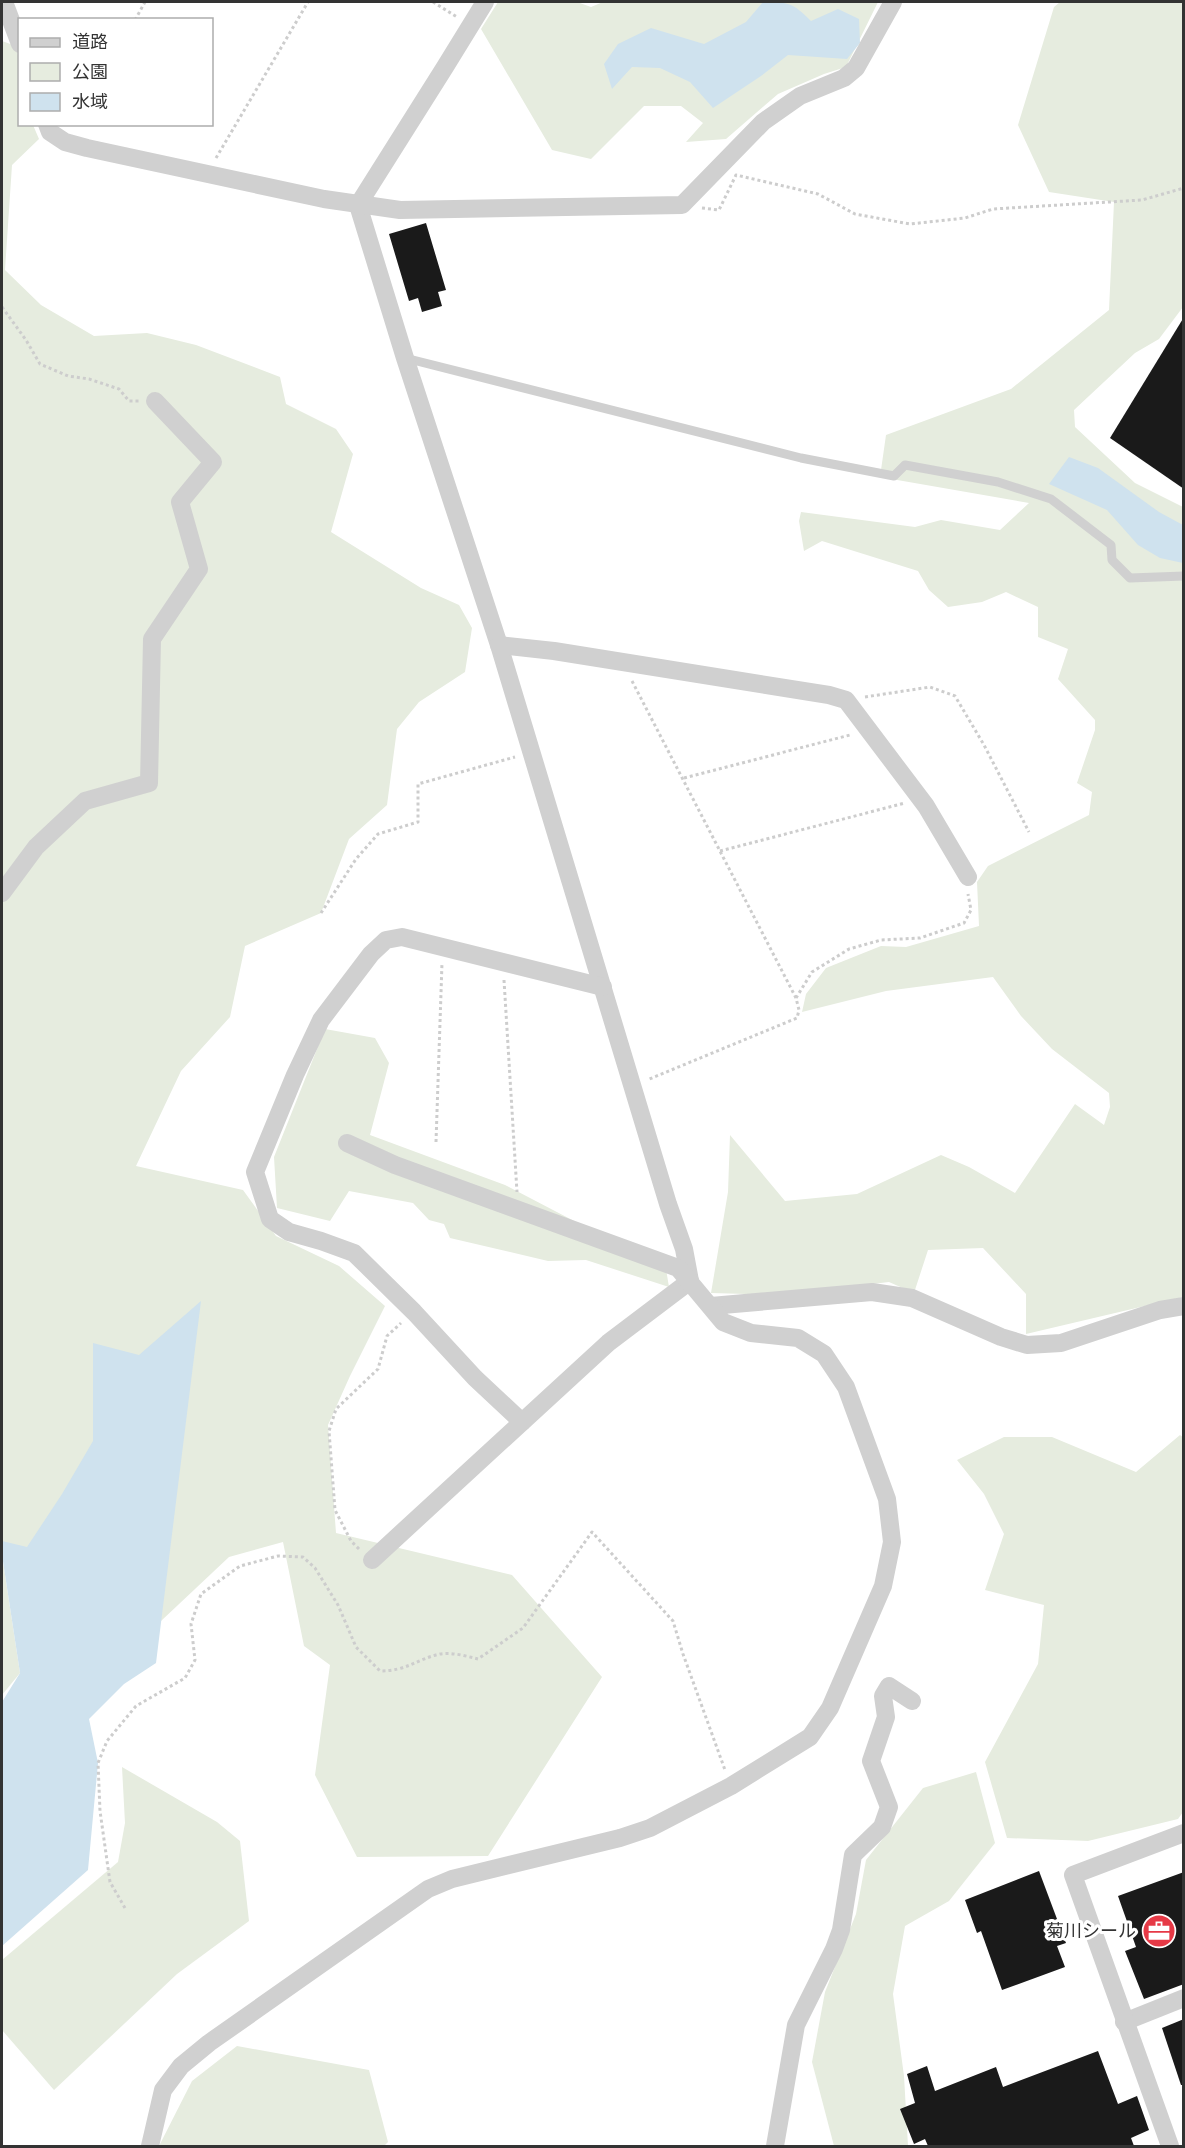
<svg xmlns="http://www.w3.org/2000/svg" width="1185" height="2148" font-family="Arial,'Noto Sans JP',sans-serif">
<rect width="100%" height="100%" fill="#fff"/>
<g fill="#e6ecdf">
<polygon points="498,2 577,2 591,7 603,2 878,2 846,67 824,74 778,94 726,139 686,142 703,123 681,106 644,106 591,159 552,150 481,29"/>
<polygon points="1060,2 1183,2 1183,307 1159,339 1135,353 1074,410 1075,427 1135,483 1183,507 1183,1297 1026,1334 1026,1294 983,1248 928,1250 914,1293 889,1282 780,1295 711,1293 728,1192 730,1135 785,1201 857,1194 941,1155 969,1167 1015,1193 1075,1104 1104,1125 1110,1107 1109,1093 1052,1049 1021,1016 993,977 886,991 802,1012 806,994 826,968 881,946 906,947 979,926 977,882 988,866 1089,815 1092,792 1077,783 1095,730 1095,720 1058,679 1068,649 1038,637 1038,607 1006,592 982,602 948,607 929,590 918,571 822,541 804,551 799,521 801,512 915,527 941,520 1000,530 1029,503 880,477 886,435 1011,389 1109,310 1114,202 1049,192 1018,125 1054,7"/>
<polygon points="2,41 16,46 19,61 20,124 33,125 39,139 12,165 5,270 41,305 94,336 147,333 196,345 280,377 286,404 336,429 353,454 331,532 421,588 459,605 472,628 465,672 419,702 397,729 387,805 349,839 321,913 245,946 230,1017 181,1071 136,1166 243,1190 276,1236 339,1266 385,1306 350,1376 328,1425 336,1533 512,1575 602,1677 488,1856 357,1857 315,1775 330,1665 304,1646 283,1542 229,1557 127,1653 2,1542"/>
<polygon points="325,1029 375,1038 389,1063 370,1135 505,1185 666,1269 669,1287 586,1260 548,1261 450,1238 444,1224 429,1220 413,1203 349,1191 330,1221 277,1208 274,1157"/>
<polygon points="1180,1435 1184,1438 1183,1812 1178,1819 1088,1841 1007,1838 985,1762 1038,1664 1044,1605 985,1590 1004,1534 984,1494 957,1460 1004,1437 1052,1437 1136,1472"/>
<polygon points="2,1555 20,1673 2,1695"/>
<polygon points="122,1767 217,1822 240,1841 249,1921 177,1974 54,2090 2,2030 2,1960 118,1862 125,1823"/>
<polygon points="976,1772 995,1843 949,1901 905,1926 893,1994 904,2076 908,2146 834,2146 812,2062 825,1992 856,1914 866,1860 923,1788"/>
<polygon points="237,2046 369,2070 388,2142 384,2146 159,2146 192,2081"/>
</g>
<g fill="#cfe2ee">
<path d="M763 2C789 2 793 3 811 21L838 9 859 19 860 43 847 59 788 55 761 76 713 108 690 82 660 68 632 67 612 89 604 64 618 44 651 28 704 44 746 22Z"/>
<polygon points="1069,457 1098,468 1159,512 1183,525 1183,563 1160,558 1138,545 1107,510 1049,484"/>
<polygon points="201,1301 156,1663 124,1684 89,1719 98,1763 88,1870 2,1946 2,1702 20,1673 2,1555 2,1541 27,1547 62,1494 93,1441 93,1343 139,1355"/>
</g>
<g fill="#1a1a1a">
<polygon points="426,223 446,290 438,292 442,306 422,312 418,298 409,301 389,234"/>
<polygon points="1184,317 1184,489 1110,438"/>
<polygon points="1039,1871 1066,1943 1057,1946 1065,1967 1002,1990 981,1931 977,1933 965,1900"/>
<polygon points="1184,1872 1184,1984 1144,1999 1125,1951 1136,1947 1118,1896"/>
<polygon points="1184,2019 1184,2085 1181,2085 1162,2028"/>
<polygon points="1098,2051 1118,2104 1137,2096 1149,2130 1131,2138 1134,2146 928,2146 925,2139 914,2144 900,2109 915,2103 907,2074 927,2066 935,2091 996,2067 1003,2087"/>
</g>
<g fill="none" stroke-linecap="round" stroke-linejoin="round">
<g stroke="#cdcdcd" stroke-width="3" stroke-dasharray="3 3" stroke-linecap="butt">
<polyline points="433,2 457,17"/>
<polyline points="135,20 145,2"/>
<polyline points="216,158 308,2"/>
<polyline points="702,208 719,210 736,175 818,194 855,214 910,224 965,218 993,209 1142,200 1184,188"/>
<polyline points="2,307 26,340 40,364 68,376 89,379 119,389 129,401 139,401"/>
<polyline points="632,681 796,998 799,1010 797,1018 647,1080"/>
<polyline points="865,697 930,687 955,696 984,745 1029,832"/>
<polyline points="684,778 850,735"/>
<polyline points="720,851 905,803"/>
<polyline points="321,913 356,859 378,834 418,822 418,784 515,757"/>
<polyline points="504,980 517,1192"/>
<polyline points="796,998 812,972 849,949 881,940 920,938 964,923 971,910 968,894"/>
<polyline points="436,1142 442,963"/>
<polyline points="359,1549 351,1541 335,1510 329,1431 336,1409 378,1369 387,1336 401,1323"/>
<path d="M125 1908 110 1882 100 1811 98 1763 107 1741 136 1706 185 1678 195 1660 191 1624 201 1594 240 1566 278 1556 303 1557 315 1568 338 1605 356 1647 380 1671C407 1671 417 1659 440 1654 452 1652 466 1656 478 1659L523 1628 592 1532 673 1621 683 1654 725 1770"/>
</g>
<polyline stroke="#d0d0d0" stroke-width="9" points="405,358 801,458 894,476 905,465 998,482 1051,499 1111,545 1112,560 1130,578 1184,576"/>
<g stroke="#d0d0d0" stroke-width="18">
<polyline points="4,2 20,44"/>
<polyline points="485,2 445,67 358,205 405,358 499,645 668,1204 684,1249 690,1281"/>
<polyline points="47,124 50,132 65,142 87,148 324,199 400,210 682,205 763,122 800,96 844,78 856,68 893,2"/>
<polyline points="499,645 554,651 829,695 846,700 926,806 968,877"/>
<polyline points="2,893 36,847 85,801 149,783 152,639 199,569 180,502 213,462 155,401"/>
<polyline points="711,1306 872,1292 912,1298 1001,1337 1027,1345 1061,1343 1160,1310 1184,1306"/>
<polyline points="522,1422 475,1378 414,1312 354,1253 321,1241 289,1232 270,1219 255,1172 295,1075 321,1020 371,954 386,940 402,937 603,987"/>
<polyline points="372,1560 608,1343 690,1281"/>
<polyline points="1124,2022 1184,1998"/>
<polyline points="150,2146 163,2090 181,2066 209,2043 428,1889 452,1879 620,1838 650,1828 731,1786 810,1737 830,1708 883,1586 892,1542 887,1499 846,1387 824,1354 798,1338 751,1333 723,1322 678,1268 395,1165 347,1143"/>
<polyline points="775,2146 796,2025 834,1949 841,1930 853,1855 882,1827 889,1807 871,1761 886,1717 883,1696 889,1686 912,1701"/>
<polyline points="1170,2146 1073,1875 1184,1833"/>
</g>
</g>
<defs>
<g id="office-disc" transform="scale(1.725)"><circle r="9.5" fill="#e63946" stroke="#fff"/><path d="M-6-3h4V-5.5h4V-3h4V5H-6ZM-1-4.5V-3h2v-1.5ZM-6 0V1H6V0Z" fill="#fff"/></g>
</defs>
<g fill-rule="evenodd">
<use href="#office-disc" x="1159" y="1931"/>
</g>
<g text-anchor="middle" stroke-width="6" stroke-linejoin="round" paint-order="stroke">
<g font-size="18" fill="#333" stroke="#fff" text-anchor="end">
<text x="1136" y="1937">菊川シール</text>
</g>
</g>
<rect width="1185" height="2148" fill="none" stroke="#333333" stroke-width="6"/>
<rect x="18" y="18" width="195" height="108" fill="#ffffff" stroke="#adadad" stroke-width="1.5"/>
<rect x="30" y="38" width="30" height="9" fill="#d0d0d0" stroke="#adadad" stroke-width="1.5"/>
<text x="72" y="48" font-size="18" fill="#333333">道路</text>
<rect x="30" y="63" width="30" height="18" fill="#e6ecdf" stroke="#adadad" stroke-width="1.5"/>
<text x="72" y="78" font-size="18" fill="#333333">公園</text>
<rect x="30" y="93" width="30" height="18" fill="#cfe2ee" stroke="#adadad" stroke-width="1.5"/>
<text x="72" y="108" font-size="18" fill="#333333">水域</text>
</svg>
